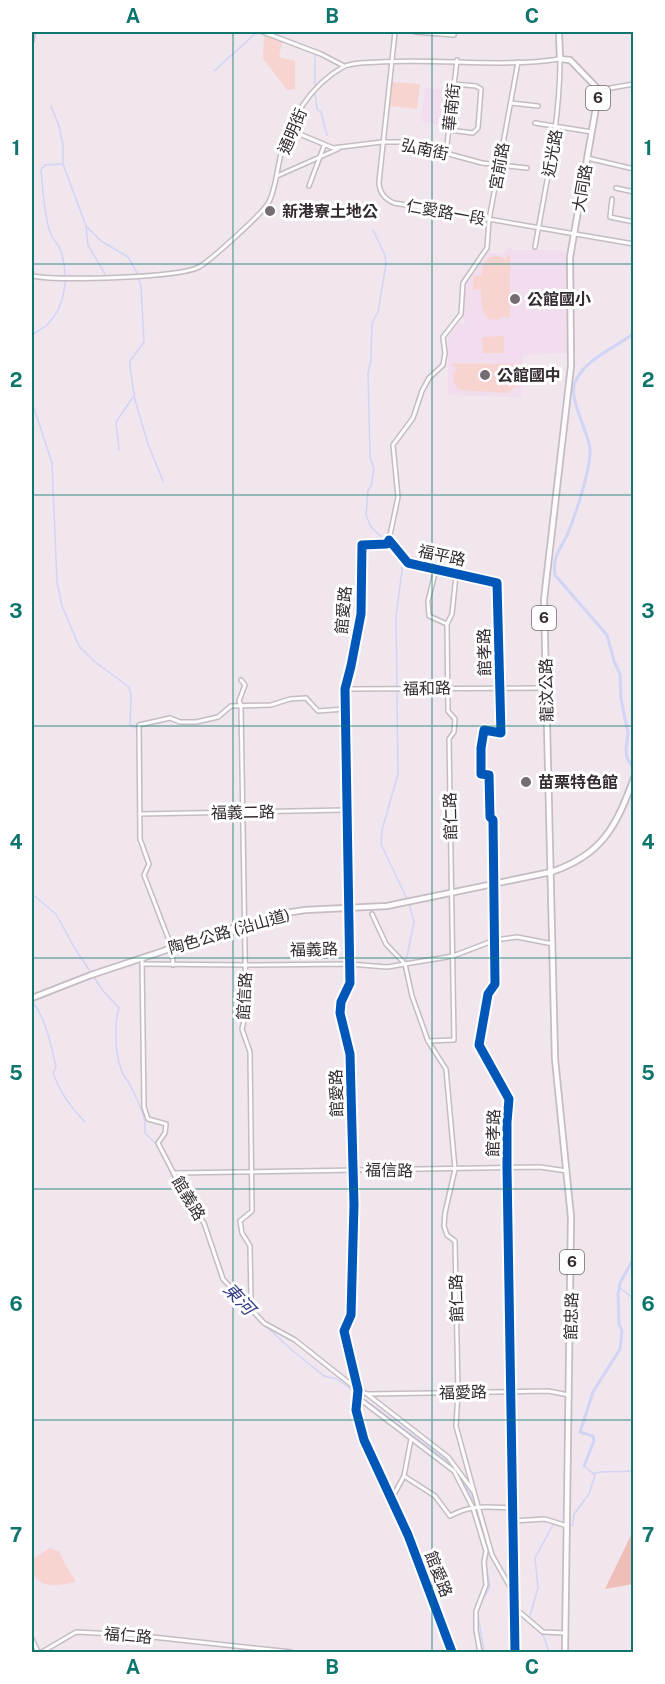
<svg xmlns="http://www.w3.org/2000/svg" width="665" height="1684" font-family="'Public Sans','Noto Sans TC',sans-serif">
<rect width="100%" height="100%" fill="#f1e6ee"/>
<g fill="#f1dded">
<polygon points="425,88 451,90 448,128 421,121"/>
<polygon points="508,247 515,250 562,250 566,253 567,353 523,355 521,397 448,395 448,338 458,324 465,324 463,318 467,283 489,252 505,254"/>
</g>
<g fill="#f8d4d1">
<polygon points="264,35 282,42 279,57 295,61 295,89 287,90 263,58"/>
<polygon points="392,82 420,84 417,109 389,106"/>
<path d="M507 255H510V318H506L505 316C483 329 481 306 481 290H473V276H481C482 261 491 250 506 259Z"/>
<polygon points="504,336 504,353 483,353 482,337"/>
<path d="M453 363 516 364V368L513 369C520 379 517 389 506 393L461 390C452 384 451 376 457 367H452Z"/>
<path d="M50 1548 60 1552C61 1559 72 1574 76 1582 53 1587 31 1590 32 1559Z"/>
</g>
<polygon fill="#f0beb9" points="633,1531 633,1584 605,1589"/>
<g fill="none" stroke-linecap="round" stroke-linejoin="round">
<g stroke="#d1d4f5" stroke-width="1.5">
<polyline points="214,71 257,32"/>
<polyline points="315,85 315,53"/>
<polyline points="315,94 317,109 321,112 327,135"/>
<polyline points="51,106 59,126 63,145 63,164 86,226 101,241 128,257 136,271 141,286 144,342 130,361 130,368 135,400 148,444 163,481"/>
<polyline points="86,226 88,245 105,274"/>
<polyline points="373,230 385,255 386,264 378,312 372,323 371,360 368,373 370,457 374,469 371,486 368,490 366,515 371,527 390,545 403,562 396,617 398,774 382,830 381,844 407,899"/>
<path d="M32 336C36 331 42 329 47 325 66 306 69 277 61 251 59 245 54 241 51 235 44 218 43 189 41 170L45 165 62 164"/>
<polyline points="32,402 52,463 57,582 62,606 79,646 95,662 129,687 131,696 130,725 138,729 137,738"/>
<polyline points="119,450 116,422 133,397"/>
<polyline points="403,562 431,570"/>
<path d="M32 894 56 914 74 947 103 991 119 1008C114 1024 115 1052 121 1069 122 1074 127 1079 130 1085 137 1099 147 1118 145 1133L158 1146 178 1189 203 1224 221 1278 248 1310 293 1351 324 1376 337 1379 446 1460 457 1472 470 1494 478 1514 488 1552 486 1565 490 1587 481 1602"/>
<polyline points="406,961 414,922 409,903"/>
<path d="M32 1001C46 1019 51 1045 56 1067L53 1073C60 1093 70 1107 85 1122"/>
<polyline points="619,1287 634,1299"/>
<path d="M593 1474C606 1469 620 1474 634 1470"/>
<polyline points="559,1522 573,1525 574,1514 589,1494 595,1475 584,1466"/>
<polyline points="479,1606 478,1615 484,1652"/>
<polyline points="529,1619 538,1588 535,1558 554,1523"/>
<polyline points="531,1623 544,1637 549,1652"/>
</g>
<g stroke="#d1d4f5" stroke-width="3">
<path d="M634 333C614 349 586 358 575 382 568 399 588 430 590 449 591 469 576 513 568 533 561 549 552 556 555 575L607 635 614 661 620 674 621 699 628 733 626 749 627 758 634 769"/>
<polyline points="584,1466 594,1441 593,1436 580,1432 593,1392 620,1349 622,1331 619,1324 618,1294 620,1283 634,1258"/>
</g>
<g stroke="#c4bcc2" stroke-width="6">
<g id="minor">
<polyline points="263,32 321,54 344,66"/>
<path d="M395 32 379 182C379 193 385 199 394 203L634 244"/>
<polyline points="415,32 454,35"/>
<polyline points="32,41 33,32"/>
<polyline points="599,90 634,84"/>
<polyline points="511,103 538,106"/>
<polyline points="535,123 592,132"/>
<polyline points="290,130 333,148 382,142 405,142 482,163 527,168"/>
<polyline points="449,130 473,133 478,128 481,89 476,86 454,84"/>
<polyline points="446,153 457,60"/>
<polyline points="587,158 634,169"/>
<polyline points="277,176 338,149"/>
<polyline points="309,186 324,146"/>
<polyline points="616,188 634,192"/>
<polyline points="612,199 610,217 634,222"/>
<path d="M32 276C58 281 178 278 199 267 211 260 262 214 269 202 276 188 277 169 281 154 290 119 311 85 343 67 352 62 368 63 379 62 439 58 501 68 560 59 560 123 546 184 535 247"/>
<polyline points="389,540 408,563 497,583 501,733 484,730 481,748 481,774 489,775 490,817 493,820 495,984 488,994 479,1045 509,1099 507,1122 507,1168 515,1652"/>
<polyline points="389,540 387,544 362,545 361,614 351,666 345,689 350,983 341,1002 340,1013 350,1054 354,1205 351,1315 344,1331 358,1390 356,1410 364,1440 408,1535 452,1652"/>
<polyline points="389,540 398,497 393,445 413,418 422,391 429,378 443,365 445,353 443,337 461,314 463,283 487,248 489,220 518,62"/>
<polyline points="436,569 428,601 429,616 447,624"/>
<polyline points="241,680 245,685 239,701 241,705 246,1012 242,1029 250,1052 252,1211 240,1221 242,1233 250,1246 251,1300 248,1306"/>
<polyline points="345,689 546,688"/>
<polyline points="140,814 346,810"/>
<polyline points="372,914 386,944 405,964 412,996 428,1041 446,1069 455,1169 445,1213 444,1226 447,1235 455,1241 458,1392 456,1426 474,1492"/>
<polyline points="142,958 144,1107 148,1119 166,1124 165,1133 158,1143 187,1199 204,1223 223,1279 264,1323 295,1340 358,1390 367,1394 548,1391 569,1395"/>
<polyline points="142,964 246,965 349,964 387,967 453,956 495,940 517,937 553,944"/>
<polyline points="173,965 172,948 144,875 149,864 140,839 139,725 170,718 180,722 196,722 218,717 231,706 271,705 290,699 306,698 318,711 345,709"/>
<polyline points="428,1041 454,1040 449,739 454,732 455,719 448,711 447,624 452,614 456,575"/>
<polyline points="174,1173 540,1167 567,1171"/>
<polyline points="367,1394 448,1457 474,1492 492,1555 513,1592"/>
<polyline points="357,1397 454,1471 473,1508 486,1551 484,1562 486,1585 476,1611 476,1630 480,1652"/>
<path d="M404 1476 435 1496 450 1516C472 1504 488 1507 513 1508"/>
<polyline points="391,1500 404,1476 411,1439"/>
<polyline points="513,1521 545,1519 567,1526"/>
<polyline points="516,1609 543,1632 565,1633"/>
<polyline points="32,1639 38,1652"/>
<polyline points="42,1652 76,1632 134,1635 291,1652"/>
</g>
</g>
<g stroke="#c4bcc2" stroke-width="8">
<g id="major">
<polyline points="559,32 560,59 570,60 599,90 570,257 571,366 544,600 555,1059 571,1217 565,1652"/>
<path d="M32 998 91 975 272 915 305 910 387 906 551 872C602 855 616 827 634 778"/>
</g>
</g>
<use href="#minor" stroke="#fdfbfc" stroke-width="3"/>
<use href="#major" stroke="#fdfbfc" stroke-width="4.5"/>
<g stroke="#fff" stroke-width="13">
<polyline id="cycleway" points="452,1652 408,1535 364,1440 356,1410 358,1390 344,1331 351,1315 354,1205 350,1054 340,1013 341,1002 350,983 345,689 351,666 361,614 362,545 387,544 389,540 408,563 497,583 501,733 484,730 481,748 481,774 489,775 490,817 493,820 495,984 488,994 479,1045 509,1099 507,1122 507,1168 515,1652"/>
</g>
<use href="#cycleway" stroke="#0057b8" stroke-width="9"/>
</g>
<path fill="none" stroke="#0f766e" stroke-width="1.5" stroke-opacity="0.55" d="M233 32V1652M432 32V1652M32 264H634M32 495H634M32 726H634M32 958H634M32 1189H634M32 1420H634"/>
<g fill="#766c73" stroke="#fff" stroke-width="2">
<circle cx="270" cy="211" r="6"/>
<circle cx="515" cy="299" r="6"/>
<circle cx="485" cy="375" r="6"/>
<circle cx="526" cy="782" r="6"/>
</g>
<g text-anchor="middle" stroke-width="6" stroke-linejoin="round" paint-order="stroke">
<g fill="#fff" stroke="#706b6f" stroke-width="1.5">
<rect x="586" y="86" width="24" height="24" rx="4.5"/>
<rect x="532" y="606" width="24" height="24" rx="4.5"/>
<rect x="560" y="1250" width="24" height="24" rx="4.5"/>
</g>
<g font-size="15" font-weight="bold" fill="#332b31">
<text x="598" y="103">6</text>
<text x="544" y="623">6</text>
<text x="572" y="1267">6</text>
</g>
<g font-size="16" fill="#332b31" stroke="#fff">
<text transform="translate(451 107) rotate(-84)" y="6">華南街</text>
<text transform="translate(292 131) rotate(-67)" y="6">通明街</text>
<text transform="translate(425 149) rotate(12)" y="6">弘南街</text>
<text transform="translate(552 153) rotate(-80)" y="6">近光路</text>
<text transform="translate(499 166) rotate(-80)" y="6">宮前路</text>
<text transform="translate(582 188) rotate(-80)" y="6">大同路</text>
<text transform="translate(446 212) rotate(10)" y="6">仁愛路一段</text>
<text transform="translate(442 555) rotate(12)" y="6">福平路</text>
<text transform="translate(343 610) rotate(-85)" y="6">館愛路</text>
<text transform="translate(484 652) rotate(-91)" y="6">館孝路</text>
<text transform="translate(427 688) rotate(-1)" y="6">福和路</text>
<text transform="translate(546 690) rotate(-91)" y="6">龍汶公路</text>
<text transform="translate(243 812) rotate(-1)" y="6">福義二路</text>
<text transform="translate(450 816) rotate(-91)" y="6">館仁路</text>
<text transform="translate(229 931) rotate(-16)" y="6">陶色公路 (沿山道)</text>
<text transform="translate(314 949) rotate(-1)" y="6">福義路</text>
<text transform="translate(244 996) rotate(-87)" y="6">館信路</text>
<text transform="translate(336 1093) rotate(-91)" y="6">館愛路</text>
<text transform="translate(493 1133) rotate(-89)" y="6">館孝路</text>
<text transform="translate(389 1170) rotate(1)" y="6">福信路</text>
<text transform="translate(189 1198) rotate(59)" y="6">館義路</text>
<text transform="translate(456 1298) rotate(-91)" y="6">館仁路</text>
<text transform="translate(571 1316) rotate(-89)" y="6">館忠路</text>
<text transform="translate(463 1392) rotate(-1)" y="6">福愛路</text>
<text transform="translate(439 1574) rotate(69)" y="6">館愛路</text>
<text transform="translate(128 1635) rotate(5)" y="6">福仁路</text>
</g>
<g font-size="16" font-weight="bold" fill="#332b31" stroke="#fff" text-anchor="start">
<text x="282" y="217">新港寮土地公</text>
<text x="527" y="305">公館國小</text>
<text x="497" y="381">公館國中</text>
<text x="538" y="788">苗栗特色館</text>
</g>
<g font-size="18" font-style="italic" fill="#313989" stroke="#fff">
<text transform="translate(239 1299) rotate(47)" y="6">東河</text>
</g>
</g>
<rect width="665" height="1684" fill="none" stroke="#ffffff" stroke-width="66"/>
<rect x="33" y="33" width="599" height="1618" fill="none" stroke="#0f766e" stroke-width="2"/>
<g font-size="20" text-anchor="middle" font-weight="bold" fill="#0f766e">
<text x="133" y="23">A</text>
<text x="332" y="23">B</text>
<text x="532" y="23">C</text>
<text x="16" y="155">1</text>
<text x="648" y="155">1</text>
<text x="16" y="387">2</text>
<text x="648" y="387">2</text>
<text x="16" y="618">3</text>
<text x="648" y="618">3</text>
<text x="16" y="849">4</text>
<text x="648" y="849">4</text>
<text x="16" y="1080">5</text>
<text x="648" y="1080">5</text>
<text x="16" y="1311">6</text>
<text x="648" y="1311">6</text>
<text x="16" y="1542">7</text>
<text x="648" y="1542">7</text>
<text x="133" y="1674">A</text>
<text x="332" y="1674">B</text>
<text x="532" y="1674">C</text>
</g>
</svg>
